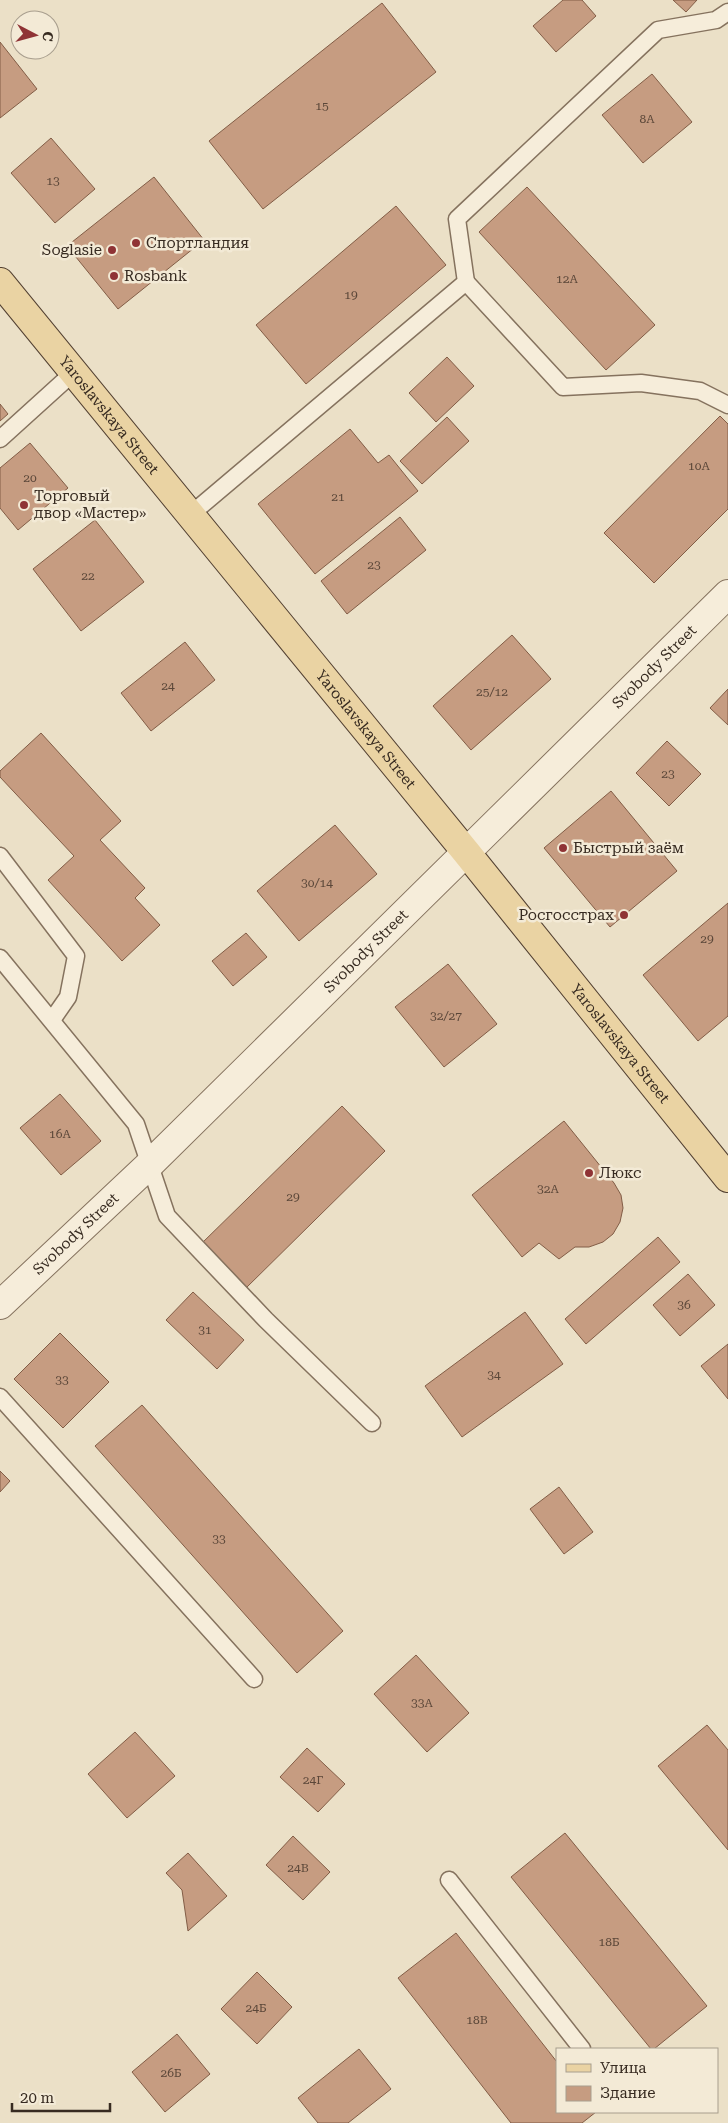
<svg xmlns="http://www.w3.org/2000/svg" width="728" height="2123" font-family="'Roboto Serif',serif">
<rect width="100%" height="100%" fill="#ebe0c7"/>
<g fill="#c69c81" stroke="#825d46">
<polygon points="563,0 582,0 596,16 556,52 533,26"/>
<polygon points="673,0 697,0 686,12"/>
<polygon points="382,3 436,72 263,209 209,141"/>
<polygon points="0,42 37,89 0,118"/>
<polygon points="652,74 692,122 643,163 602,115"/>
<polygon points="51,138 95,189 55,223 11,173"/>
<polygon points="154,177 204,240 118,309 67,246"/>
<polygon points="527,187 655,325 606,370 479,232"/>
<polygon points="396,206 446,265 306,384 256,325"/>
<polygon points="447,357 474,386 436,422 409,393"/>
<polygon points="0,404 8,414 0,421"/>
<polygon points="720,416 728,424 728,509 654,583 604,533"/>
<polygon points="447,417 469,441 422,484 400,461"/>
<polygon points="350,429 378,463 389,455 418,491 315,574 258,504"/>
<polygon points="30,443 68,488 18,530 0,508 0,468"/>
<polygon points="400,517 426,550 347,614 321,581"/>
<polygon points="95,520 144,582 81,631 33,569"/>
<polygon points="512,635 551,679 471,750 433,706"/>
<polygon points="185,642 215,680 151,731 121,693"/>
<polygon points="728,689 728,725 710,708"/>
<polygon points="41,733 121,821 100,840 145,888 135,898 160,925 122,961 48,880 74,856 0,777 0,771"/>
<polygon points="667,741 701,774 669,806 636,773"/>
<polygon points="611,791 677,871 610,927 544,848"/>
<polygon points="335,825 377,874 299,941 257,891"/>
<polygon points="728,903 728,1016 698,1041 643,975"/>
<polygon points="246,933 267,957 233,986 212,961"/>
<polygon points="448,964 497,1024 444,1067 395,1007"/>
<polygon points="60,1094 101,1141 61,1175 20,1128"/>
<polygon points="342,1106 385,1151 245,1289 201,1244"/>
<polygon points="564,1121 614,1183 621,1195 623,1208 620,1222 613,1234 603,1242 589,1247 575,1247 559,1259 539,1243 522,1257 472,1195"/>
<polygon points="658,1237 680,1262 586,1344 565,1319"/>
<polygon points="688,1274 715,1305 680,1336 653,1305"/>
<polygon points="193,1292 244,1340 217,1369 166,1320"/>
<polygon points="525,1312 563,1364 462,1437 425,1386"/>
<polygon points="60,1333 109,1382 63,1428 14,1379"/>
<polygon points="728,1344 728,1399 701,1366"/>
<polygon points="142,1405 343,1631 297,1673 95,1446"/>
<polygon points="0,1471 10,1481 0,1492"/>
<polygon points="559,1487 593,1532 564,1554 530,1509"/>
<polygon points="416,1655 469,1713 427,1752 374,1694"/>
<polygon points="707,1725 728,1750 728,1850 658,1766"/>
<polygon points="135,1732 175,1776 127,1818 88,1774"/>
<polygon points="307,1748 345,1784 318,1812 280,1777"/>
<polygon points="565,1833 707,2006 654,2049 651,2049 511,1877"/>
<polygon points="293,1836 330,1872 303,1900 266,1865"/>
<polygon points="188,1853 227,1896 188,1931 182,1890 166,1873"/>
<polygon points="456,1933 557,2062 557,2112 596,2112 582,2123 511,2123 398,1978"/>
<polygon points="257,1972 292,2007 257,2044 221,2009"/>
<polygon points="177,2034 210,2074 165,2112 132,2072"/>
<polygon points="359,2049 391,2089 348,2123 318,2123 298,2098"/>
</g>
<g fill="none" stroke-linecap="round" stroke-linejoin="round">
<g stroke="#85725e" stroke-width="19">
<g id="service">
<polyline points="466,282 563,387 641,383 700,391 728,405"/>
<polyline points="0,439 74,372"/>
<polyline points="190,515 466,282 457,219 658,30 716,20 728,12"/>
<polyline points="0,856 76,956 68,997 52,1020"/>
<polyline points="0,958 136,1124 167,1216 266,1320 372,1423"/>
<polyline points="0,1397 254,1679"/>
<polyline points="449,1880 582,2049"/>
</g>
</g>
<g stroke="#85725e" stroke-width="30">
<g id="minor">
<path id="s1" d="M0 1305 150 1164 728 594"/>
</g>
</g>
<g stroke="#534132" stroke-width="30">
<g id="primary">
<path id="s2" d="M0 282 466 852 728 1178"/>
</g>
</g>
<use href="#service" stroke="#f6edda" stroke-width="16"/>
<use href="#minor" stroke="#f6edda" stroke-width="28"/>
<use href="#primary" stroke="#ead3a3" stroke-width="28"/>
</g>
<g fill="#8f3335" stroke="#f3ead6" stroke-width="2">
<circle cx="136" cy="243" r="5"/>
<circle cx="112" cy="250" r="5"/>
<circle cx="114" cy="276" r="5"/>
<circle cx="24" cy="505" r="5"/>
<circle cx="563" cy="848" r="5"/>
<circle cx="624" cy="915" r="5"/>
<circle cx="589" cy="1173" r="5"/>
</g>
<g text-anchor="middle" stroke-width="5" stroke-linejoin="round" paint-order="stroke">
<g font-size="12" fill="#5b4739">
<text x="322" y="110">15</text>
<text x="647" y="123">8А</text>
<text x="53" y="185">13</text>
<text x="567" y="283">12А</text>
<text x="351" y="299">19</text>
<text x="699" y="470">10А</text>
<text x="30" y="482">20</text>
<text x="338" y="501">21</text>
<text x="374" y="569">23</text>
<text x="88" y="580">22</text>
<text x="168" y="690">24</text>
<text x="492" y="696">25/12</text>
<text x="668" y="778">23</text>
<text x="317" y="887">30/14</text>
<text x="707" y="943">29</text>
<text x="446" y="1020">32/27</text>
<text x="60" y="1138">16А</text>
<text x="548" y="1193">32А</text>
<text x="293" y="1201">29</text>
<text x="684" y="1309">36</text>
<text x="205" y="1334">31</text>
<text x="494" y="1379">34</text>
<text x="62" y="1384">33</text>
<text x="219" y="1543">33</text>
<text x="422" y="1707">33А</text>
<text x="313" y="1784">24Г</text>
<text x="298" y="1872">24В</text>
<text x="609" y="1946">18Б</text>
<text x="256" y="2012">24Б</text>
<text x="477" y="2024">18В</text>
<text x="171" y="2077">26Б</text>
</g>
<g font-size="15" fill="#372b21" stroke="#f3ead6" text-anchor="start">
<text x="146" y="248">Спортландия</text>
<text x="102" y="255" text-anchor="end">Soglasie</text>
<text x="124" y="281">Rosbank</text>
<text x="34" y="501">Торговый<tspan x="34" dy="17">двор «Мастер»</tspan></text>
<text x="573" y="853">Быстрый заём</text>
<text x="614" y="920" text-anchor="end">Росгосстрах</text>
<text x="599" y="1178">Люкс</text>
</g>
<g font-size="15" fill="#372b21" stroke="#f3ead6">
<text dy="5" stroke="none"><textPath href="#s2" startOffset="172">Yaroslavskaya Street</textPath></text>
<text dy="5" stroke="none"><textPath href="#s1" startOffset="914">Svobody Street</textPath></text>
<text dy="5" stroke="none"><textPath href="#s2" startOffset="578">Yaroslavskaya Street</textPath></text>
<text dy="5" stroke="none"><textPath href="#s1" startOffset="509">Svobody Street</textPath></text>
<text dy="5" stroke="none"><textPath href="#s2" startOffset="982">Yaroslavskaya Street</textPath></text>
<text dy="5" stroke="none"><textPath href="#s1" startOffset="104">Svobody Street</textPath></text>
</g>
</g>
<rect x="556" y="2048" width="162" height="65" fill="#f3ead6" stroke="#a89e8e"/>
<rect x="566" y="2064" width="25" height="8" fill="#ead3a3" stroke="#a89e8e"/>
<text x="600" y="2073" font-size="15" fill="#372b21">Улица</text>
<rect x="566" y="2086" width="25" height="15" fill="#c69c81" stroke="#a89e8e"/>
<text x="600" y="2098" font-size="15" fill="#372b21">Здание</text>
<g transform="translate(35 35) rotate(96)"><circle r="24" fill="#f3ead6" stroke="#a89e8e"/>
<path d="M0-4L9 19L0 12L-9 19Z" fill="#8f3335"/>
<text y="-8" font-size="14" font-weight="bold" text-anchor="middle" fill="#372b21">С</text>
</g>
<path d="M12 2103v8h98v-8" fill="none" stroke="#372b21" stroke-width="2.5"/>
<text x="20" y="2103" font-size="15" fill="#372b21" stroke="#f3ead6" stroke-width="4" paint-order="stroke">20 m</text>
</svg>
